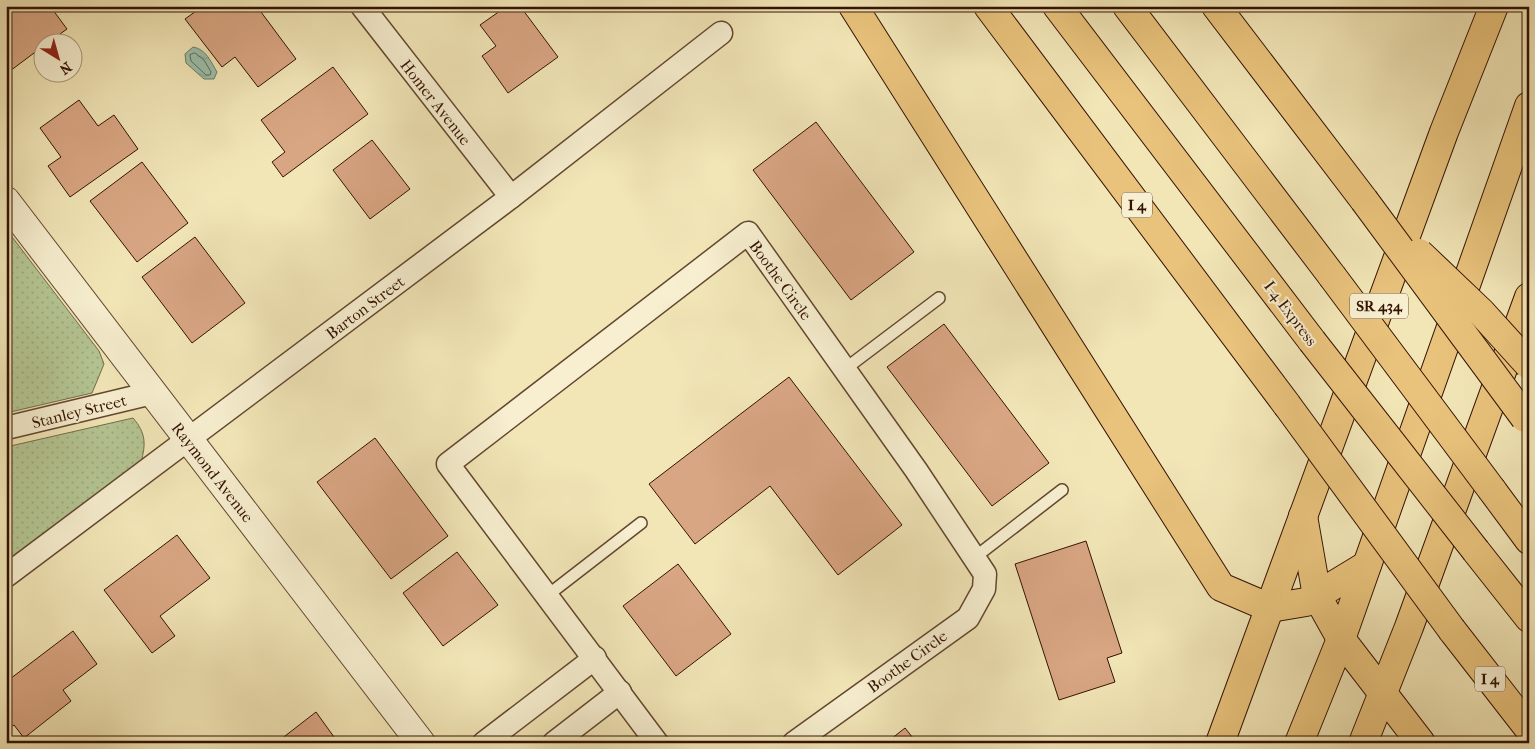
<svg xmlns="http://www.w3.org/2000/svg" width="1535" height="749" font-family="'IM FELL French Canon',serif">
<defs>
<pattern id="grass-dots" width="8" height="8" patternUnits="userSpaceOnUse" patternTransform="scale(1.25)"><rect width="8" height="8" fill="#b4c693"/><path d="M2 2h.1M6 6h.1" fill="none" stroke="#9ba97d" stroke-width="1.8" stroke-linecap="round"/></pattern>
<pattern id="water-ripples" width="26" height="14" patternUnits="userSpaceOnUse" patternTransform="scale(1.25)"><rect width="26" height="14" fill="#9bc0ac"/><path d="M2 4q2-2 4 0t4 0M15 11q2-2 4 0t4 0" fill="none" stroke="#86a492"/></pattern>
</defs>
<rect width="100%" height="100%" fill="#f2e6b7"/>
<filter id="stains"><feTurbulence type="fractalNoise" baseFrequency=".004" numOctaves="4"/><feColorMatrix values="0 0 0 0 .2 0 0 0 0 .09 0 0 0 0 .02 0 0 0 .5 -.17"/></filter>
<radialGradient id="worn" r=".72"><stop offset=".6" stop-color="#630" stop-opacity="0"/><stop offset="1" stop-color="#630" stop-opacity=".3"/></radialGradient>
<g fill="url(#grass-dots)" stroke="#746c4b">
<polygon points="6,229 99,351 104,364 92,393 6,413"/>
<path d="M133 418C146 433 146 444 141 462L6 562V447Z"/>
</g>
<path fill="url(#water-ripples)" stroke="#717a68" d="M193 47C206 49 211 62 217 72L214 79H204L186 63 185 54Z"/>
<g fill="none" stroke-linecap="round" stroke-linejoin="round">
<polygon stroke="#676958" stroke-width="1" points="195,53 204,60 211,72 210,75 206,75 191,61 190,55"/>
</g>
<g fill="#d9a683" stroke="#331203">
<polygon points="6,6 50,6 67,29 49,42 42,42 42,47 6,74"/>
<polygon points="203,6 268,6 261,12 296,59 258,87 235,57 222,67 185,19"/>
<polygon points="507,6 520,6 558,57 508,93 482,56 496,46 480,25"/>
<polygon points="333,67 368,114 283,177 272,162 285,152 261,120"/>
<polygon points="79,100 98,126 114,115 138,149 70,197 48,166 61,157 40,128"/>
<polygon points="816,122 914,252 851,300 753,170"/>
<polygon points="372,140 410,189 370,219 333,170"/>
<polygon points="142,162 188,223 137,262 90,201"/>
<polygon points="195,237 245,303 192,343 142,277"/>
<polygon points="944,324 1049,463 992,506 887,367"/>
<polygon points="789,377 902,525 838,575 770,486 695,544 649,484"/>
<polygon points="375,438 448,536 391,579 317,482"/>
<polygon points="177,535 210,578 160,616 175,636 152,653 104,590"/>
<polygon points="1086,541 1122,653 1107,658 1115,682 1059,700 1015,564"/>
<polygon points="457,552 498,605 443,646 403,593"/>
<polygon points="678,564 731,634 676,676 623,606"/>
<polygon points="73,631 97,664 63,690 71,701 24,738 14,725 6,730 6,682"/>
<polygon points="316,712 334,737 326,743 276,743"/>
<polygon points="905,728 917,743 886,743"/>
</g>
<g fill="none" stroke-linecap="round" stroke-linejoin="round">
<g stroke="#634730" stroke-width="14">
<g id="service">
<polyline points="845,369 939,298"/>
<polyline points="974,558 1062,490"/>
<polyline points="548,595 641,523"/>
</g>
</g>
<g stroke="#634730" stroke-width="25">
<g id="minor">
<polyline points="362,6 511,197"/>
<polyline points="6,428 152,393"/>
<polyline points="6,576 511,197 721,33"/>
<polyline points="484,743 595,658"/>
<polyline points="554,743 620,692"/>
<polyline points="657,743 448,464 748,233 916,470 985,574 984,589 968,618 794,743"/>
</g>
</g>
<g stroke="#634730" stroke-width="30">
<polyline id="tertiary" points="6,201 421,743"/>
</g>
<g stroke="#331203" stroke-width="30">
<g id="primary">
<polyline points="1220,743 1444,132 1494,6"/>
<polyline points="1299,743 1341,639 1529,106"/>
</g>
</g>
<g stroke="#331203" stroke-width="30">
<g id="motorway">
<polyline points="853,6 1221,587 1270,608 1306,602 1367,565"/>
<polyline points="988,6 1287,405"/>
<polyline points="1057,6 1312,341"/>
<polyline points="1127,6 1332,276"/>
<polyline points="1216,6 1364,200"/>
<polyline points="1492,490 1529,540"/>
<polyline points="1303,516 1317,596 1341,639 1421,743"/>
<polyline points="1476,551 1529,618"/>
<polyline points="1452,630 1529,729"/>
<polyline points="1363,743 1409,627 1529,297"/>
</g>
</g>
<use href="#service" stroke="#f7efd0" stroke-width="11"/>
<use href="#minor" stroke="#f7efd0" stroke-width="22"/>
<use href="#tertiary" stroke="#f7efd0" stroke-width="28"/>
<use href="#primary" stroke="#e9c37c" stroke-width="28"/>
<use href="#motorway" stroke="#e9c37c" stroke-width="28"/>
<g stroke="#331203" stroke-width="30" stroke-linecap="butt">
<g id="motorway-bridge">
<polyline points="1364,200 1525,418"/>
<polyline points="1419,253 1481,312 1529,365"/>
<polyline points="1332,276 1492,490"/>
<polyline points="1312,341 1476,551"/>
<polyline points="1287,405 1452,630"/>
</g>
</g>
<use href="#motorway-bridge" stroke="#e9c37c" stroke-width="28"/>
</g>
<g text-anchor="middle" stroke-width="4" stroke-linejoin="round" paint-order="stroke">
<g fill="#f7efd0" stroke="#6e5440" stroke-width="1">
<rect x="1122" y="192.5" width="30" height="25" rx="4"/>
<rect x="1350" y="293.5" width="58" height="25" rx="4"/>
<rect x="1475" y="666.5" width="30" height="25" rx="4"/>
</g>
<g font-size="15" font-weight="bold" fill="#331203">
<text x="1137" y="210">I 4</text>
<text x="1379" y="311">SR 434</text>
<text x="1490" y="684">I 4</text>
</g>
<g font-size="16" fill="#331203" stroke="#f7efd0">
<text transform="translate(436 102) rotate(52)" y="6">Homer Avenue</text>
<text transform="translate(781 280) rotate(54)" y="6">Boothe Circle</text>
<text transform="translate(365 307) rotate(-37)" y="6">Barton Street</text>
<text transform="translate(1291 313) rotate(53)" y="6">I-4 Express</text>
<text transform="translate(79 411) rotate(-14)" y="6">Stanley Street</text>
<text transform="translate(213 472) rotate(52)" y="6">Raymond Avenue</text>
<text transform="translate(907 661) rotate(-36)" y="6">Boothe Circle</text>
</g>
</g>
<rect width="1535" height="749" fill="none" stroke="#f2e6b7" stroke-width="25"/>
<rect x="8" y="8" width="1520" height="734" fill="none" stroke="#331203" stroke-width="2.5"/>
<rect x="12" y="12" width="1510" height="724" fill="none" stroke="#331203"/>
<g transform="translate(58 58) rotate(143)"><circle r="24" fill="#f7efd0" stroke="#a9977e"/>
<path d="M0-4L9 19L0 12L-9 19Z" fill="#8f2418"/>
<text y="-8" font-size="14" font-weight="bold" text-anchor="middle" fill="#331203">N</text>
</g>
<rect width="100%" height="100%" filter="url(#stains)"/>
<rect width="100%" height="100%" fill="url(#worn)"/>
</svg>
